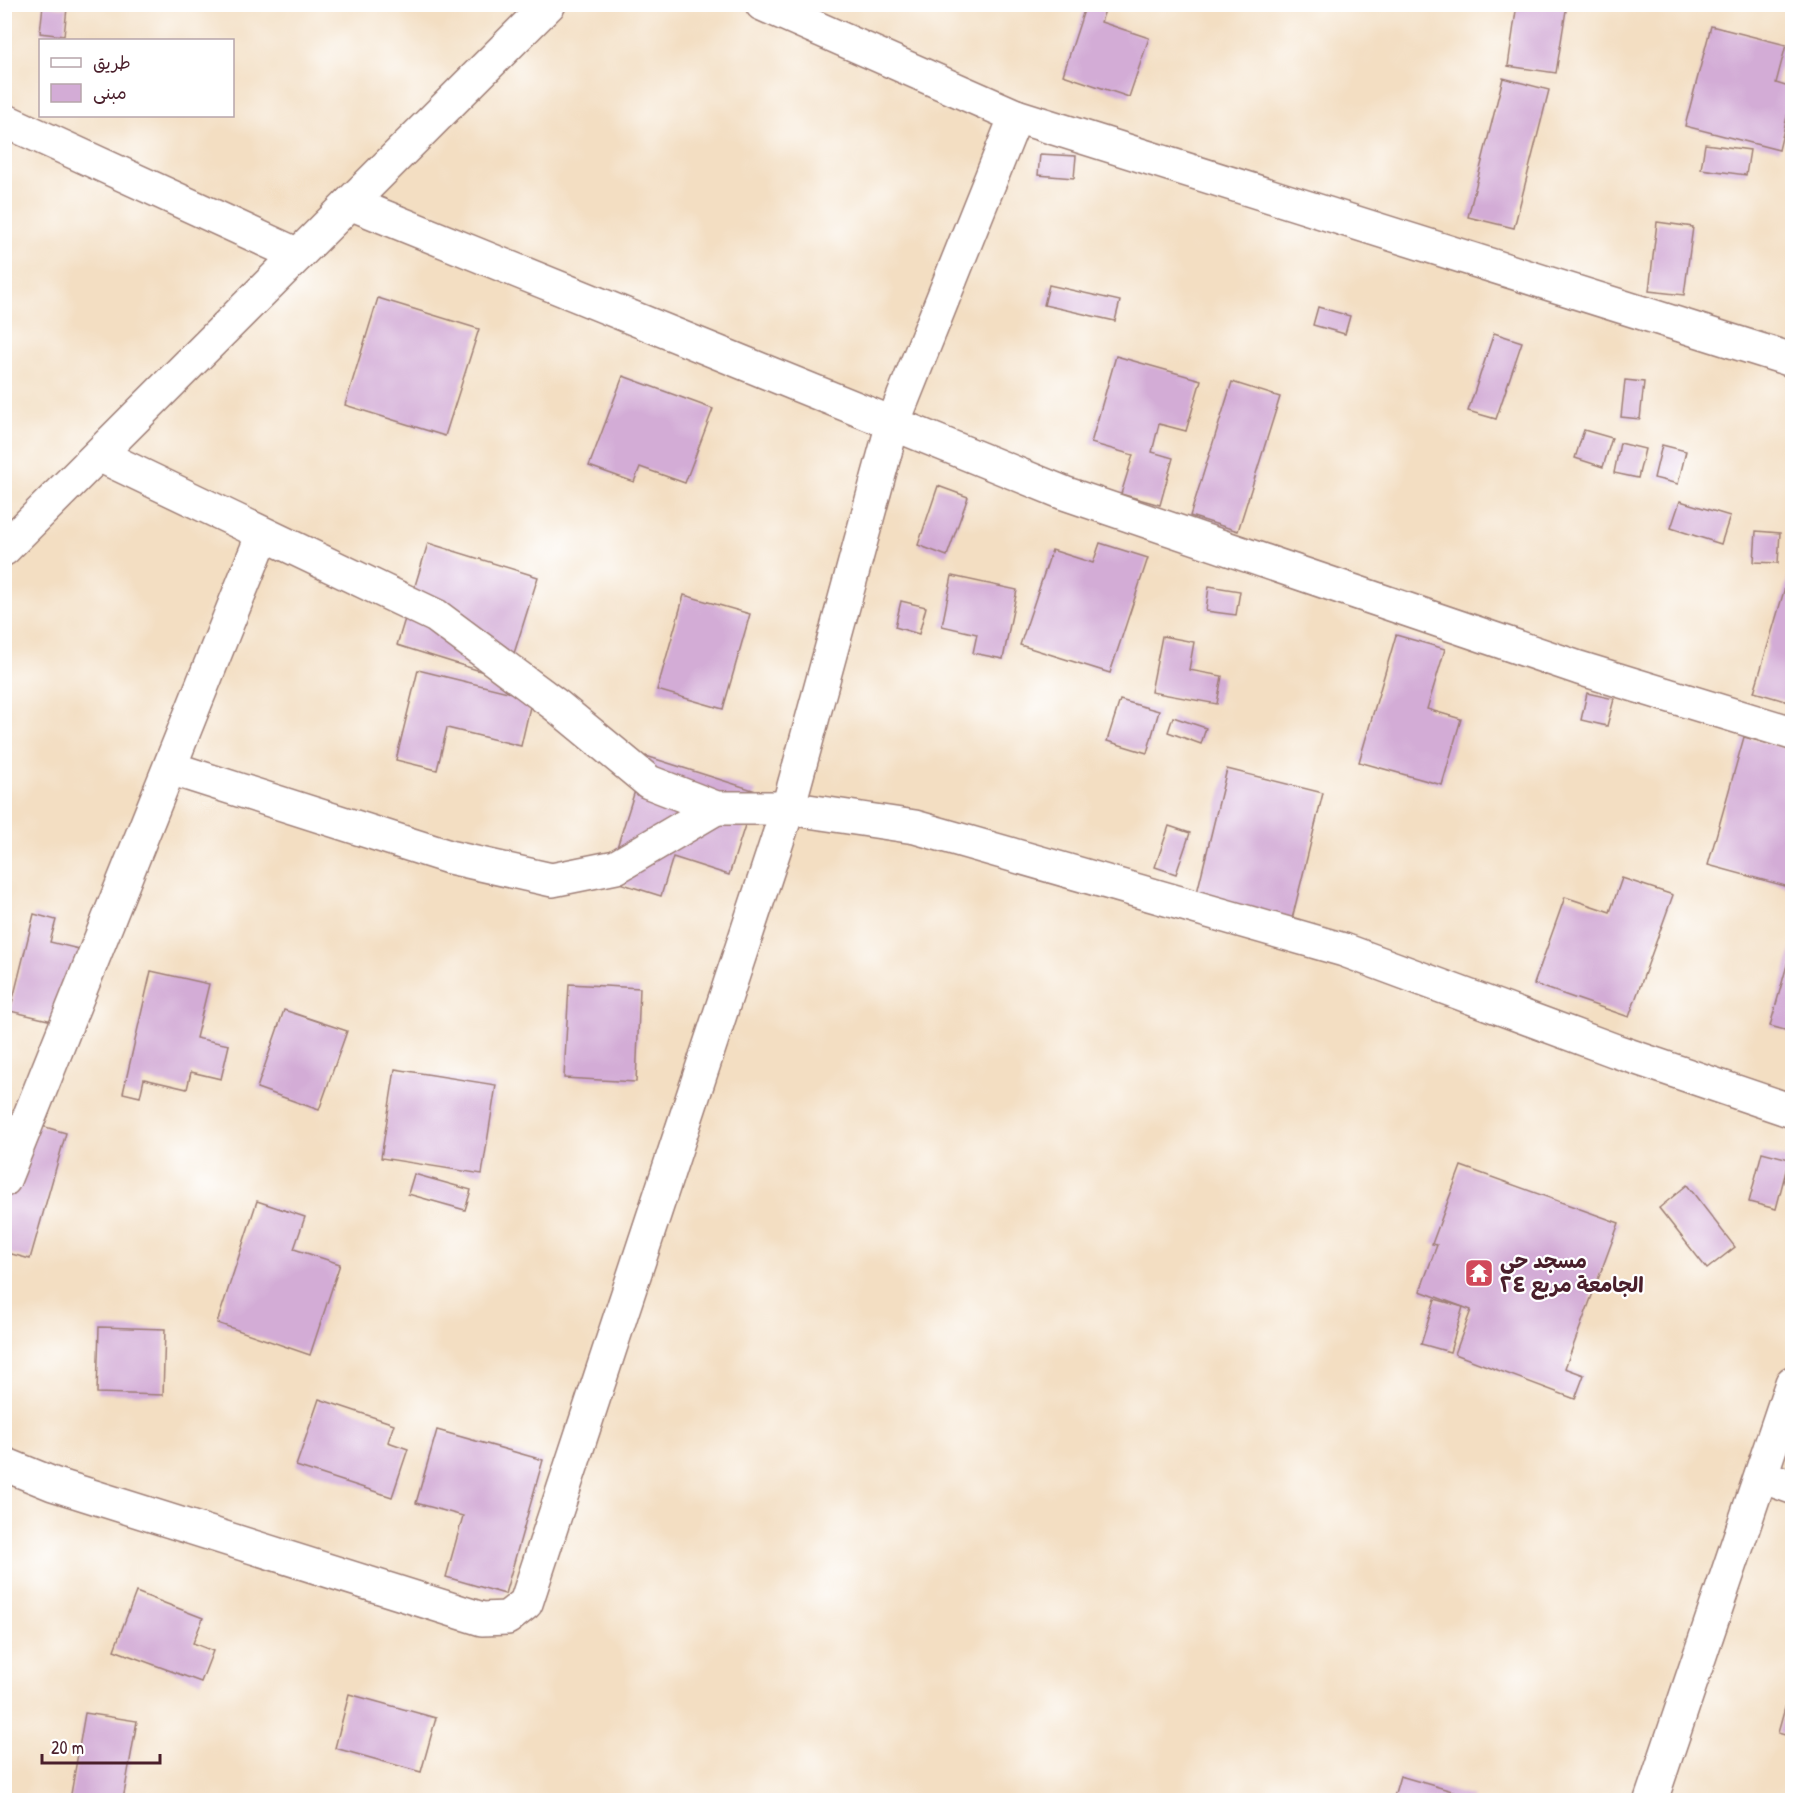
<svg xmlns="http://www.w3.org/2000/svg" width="1797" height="1805" font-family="'Patrick Hand','Playpen Sans Arabic',sans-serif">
<rect width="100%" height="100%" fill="#fff"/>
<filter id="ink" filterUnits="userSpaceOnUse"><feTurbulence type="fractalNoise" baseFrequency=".0167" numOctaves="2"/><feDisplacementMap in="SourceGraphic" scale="12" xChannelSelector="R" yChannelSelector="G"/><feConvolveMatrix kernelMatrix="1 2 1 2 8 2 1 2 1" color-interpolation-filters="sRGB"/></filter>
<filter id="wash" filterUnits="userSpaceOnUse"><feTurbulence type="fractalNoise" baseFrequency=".008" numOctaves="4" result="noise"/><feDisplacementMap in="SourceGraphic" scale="24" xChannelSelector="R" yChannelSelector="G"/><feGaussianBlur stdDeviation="1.35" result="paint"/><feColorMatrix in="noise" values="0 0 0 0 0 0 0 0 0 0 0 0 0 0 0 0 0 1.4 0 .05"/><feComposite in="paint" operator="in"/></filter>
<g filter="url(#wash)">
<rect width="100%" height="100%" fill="#f3dec2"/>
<g id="blocks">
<g fill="#d3acd6">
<polygon points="1086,4 1107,4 1101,22 1149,38 1129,97 1063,75"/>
<polygon points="1517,4 1567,4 1556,73 1508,66"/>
<polygon points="43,5 67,8 64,36 40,33"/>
<polygon points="1711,26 1786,45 1776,83 1792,88 1792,96 1779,150 1685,126"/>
<polygon points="1503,78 1549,90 1514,228 1468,217"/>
<polygon points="1705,144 1750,150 1746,175 1701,169"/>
<polygon points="1040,154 1076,156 1074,178 1038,175"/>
<polygon points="1657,222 1693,227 1684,295 1649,291"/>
<polygon points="1049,285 1120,301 1115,321 1044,305"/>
<polygon points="378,298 479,329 445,436 345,405"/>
<polygon points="1318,307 1350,316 1345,334 1313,325"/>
<polygon points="1494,333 1522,342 1496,419 1468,411"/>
<polygon points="1116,356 1201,380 1186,431 1159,424 1152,452 1173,458 1160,505 1121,494 1133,455 1091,443"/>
<polygon points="623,376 713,409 685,483 640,467 634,482 589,466"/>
<polygon points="1625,380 1644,382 1640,419 1621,417"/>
<polygon points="1232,382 1280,397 1238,531 1190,516"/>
<polygon points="1584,430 1612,438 1603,467 1575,458"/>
<polygon points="1620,443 1645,449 1638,478 1614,473"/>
<polygon points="1662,445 1686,451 1678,484 1654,478"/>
<polygon points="938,486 968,497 947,556 918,545"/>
<polygon points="1680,501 1730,516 1721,544 1671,528"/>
<polygon points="1756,531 1780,533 1778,563 1754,562"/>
<polygon points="428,543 538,577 506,679 397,645"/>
<polygon points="1100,543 1148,558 1110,673 1020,645 1052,550 1093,563"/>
<polygon points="1792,564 1792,703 1754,692"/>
<polygon points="952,576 1017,590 1003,659 973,653 977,634 942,626"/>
<polygon points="1209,586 1240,591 1236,615 1206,611"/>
<polygon points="684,595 750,614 723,709 657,690"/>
<polygon points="901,601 926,607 919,634 895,627"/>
<polygon points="1396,635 1445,649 1427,709 1461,719 1442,785 1359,762"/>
<polygon points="1162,636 1194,642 1189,670 1222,676 1217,704 1151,692"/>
<polygon points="418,670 532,698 521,746 447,728 437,770 396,760"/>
<polygon points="1587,693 1614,699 1607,726 1581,720"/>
<polygon points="1120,700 1159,711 1147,753 1107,741"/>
<polygon points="1173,717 1206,728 1201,744 1168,732"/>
<polygon points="1744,737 1792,750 1792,874 1789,887 1708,865"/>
<polygon points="646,756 756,791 729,875 673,857 661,896 607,879"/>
<polygon points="1227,769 1323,793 1291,923 1195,901"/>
<polygon points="1169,826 1190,833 1176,874 1155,867"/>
<polygon points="1622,878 1673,895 1629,1017 1534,984 1565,897 1610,912"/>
<polygon points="34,914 56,920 50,942 83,950 65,1024 10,1011"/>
<polygon points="1792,947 1792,1032 1770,1026"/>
<polygon points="151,971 209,984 196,1038 229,1045 221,1079 191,1072 187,1089 144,1079 140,1097 123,1093"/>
<polygon points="569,984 640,988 636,1082 564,1078"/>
<polygon points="284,1010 347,1031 319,1110 257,1088"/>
<polygon points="395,1069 496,1085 482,1174 381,1158"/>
<polygon points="4,1115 66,1133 30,1259 4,1252"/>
<polygon points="1762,1152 1789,1159 1776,1209 1749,1202"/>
<polygon points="1461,1166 1619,1223 1565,1368 1584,1375 1575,1399 1455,1354 1471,1310 1420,1291 1437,1245 1432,1244"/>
<polygon points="414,1174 471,1190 465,1210 408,1194"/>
<polygon points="1687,1185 1735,1247 1707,1269 1659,1208"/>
<polygon points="257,1201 305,1217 294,1249 340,1264 310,1355 217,1323"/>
<polygon points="1435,1299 1463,1307 1450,1352 1421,1344"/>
<polygon points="99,1327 165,1329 163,1395 97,1393"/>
<polygon points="319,1399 394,1424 388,1442 408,1449 392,1497 296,1466"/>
<polygon points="437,1430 543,1460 505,1594 446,1577 463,1516 416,1503"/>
<polygon points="136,1592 203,1618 193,1643 213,1651 201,1682 114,1650"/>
<polygon points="1792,1683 1792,1737 1778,1733"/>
<polygon points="349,1694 436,1718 421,1772 335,1748"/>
<polygon points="85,1713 137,1721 123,1800 70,1800"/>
<polygon points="1400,1776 1473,1797 1472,1800 1393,1800"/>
</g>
</g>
</g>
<g filter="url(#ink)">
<use href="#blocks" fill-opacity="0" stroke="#9e7e76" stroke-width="1.5"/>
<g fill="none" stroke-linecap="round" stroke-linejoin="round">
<g stroke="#9e7e76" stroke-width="36">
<g id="street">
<polyline points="762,4 1016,116 1792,360"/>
<polyline points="4,120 298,255"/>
<polyline points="350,203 1064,493 1579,668 1792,733"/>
<polyline points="99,455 436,616 557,706 649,782 716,808 788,808 915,827 1344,950 1616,1051 1792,1111"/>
<polyline points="4,549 549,4"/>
<polyline points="170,768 449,857 552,880 616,867 716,808"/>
<polyline points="4,1180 263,534"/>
<polyline points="4,1464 53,1484 482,1619 507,1618 526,1603 788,808 893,423 1016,116"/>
<polyline points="1761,1476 1792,1487"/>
<polyline points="1651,1800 1792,1383"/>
</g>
</g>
<use href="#street" stroke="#fff" stroke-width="33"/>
</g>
</g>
<defs>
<g id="temple-square" transform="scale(1.5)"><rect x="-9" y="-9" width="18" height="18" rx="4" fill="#d1495b" stroke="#fff"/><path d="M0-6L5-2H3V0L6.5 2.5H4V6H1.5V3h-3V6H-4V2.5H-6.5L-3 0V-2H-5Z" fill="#fff"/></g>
</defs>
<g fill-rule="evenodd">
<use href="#temple-square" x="1479" y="1273"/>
</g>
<g text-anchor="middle" stroke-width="4.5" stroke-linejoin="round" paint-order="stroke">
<g font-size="21" font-weight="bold" fill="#4a1f2b" stroke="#fff" text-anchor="start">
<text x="1500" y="1268">مسجد حي<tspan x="1500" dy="24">الجامعة مربع ٢٤</tspan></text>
</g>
</g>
<rect width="1797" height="1805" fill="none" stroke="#fff" stroke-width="24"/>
<rect x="39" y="39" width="195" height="78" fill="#ffffff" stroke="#b7a5aa" stroke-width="1.5"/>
<rect x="51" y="58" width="30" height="9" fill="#ffffff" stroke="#b7a5aa" stroke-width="1.5"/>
<text x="93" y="69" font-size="18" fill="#4a1f2b">طريق</text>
<rect x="51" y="84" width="30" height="18" fill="#d3acd6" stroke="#b7a5aa" stroke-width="1.5"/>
<text x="93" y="99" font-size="18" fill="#4a1f2b">مبنى</text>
<path d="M42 1754v9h118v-9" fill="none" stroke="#4a1f2b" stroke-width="3"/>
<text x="51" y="1754" font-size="18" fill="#4a1f2b" stroke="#ffffff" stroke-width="4.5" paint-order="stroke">20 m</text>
</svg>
